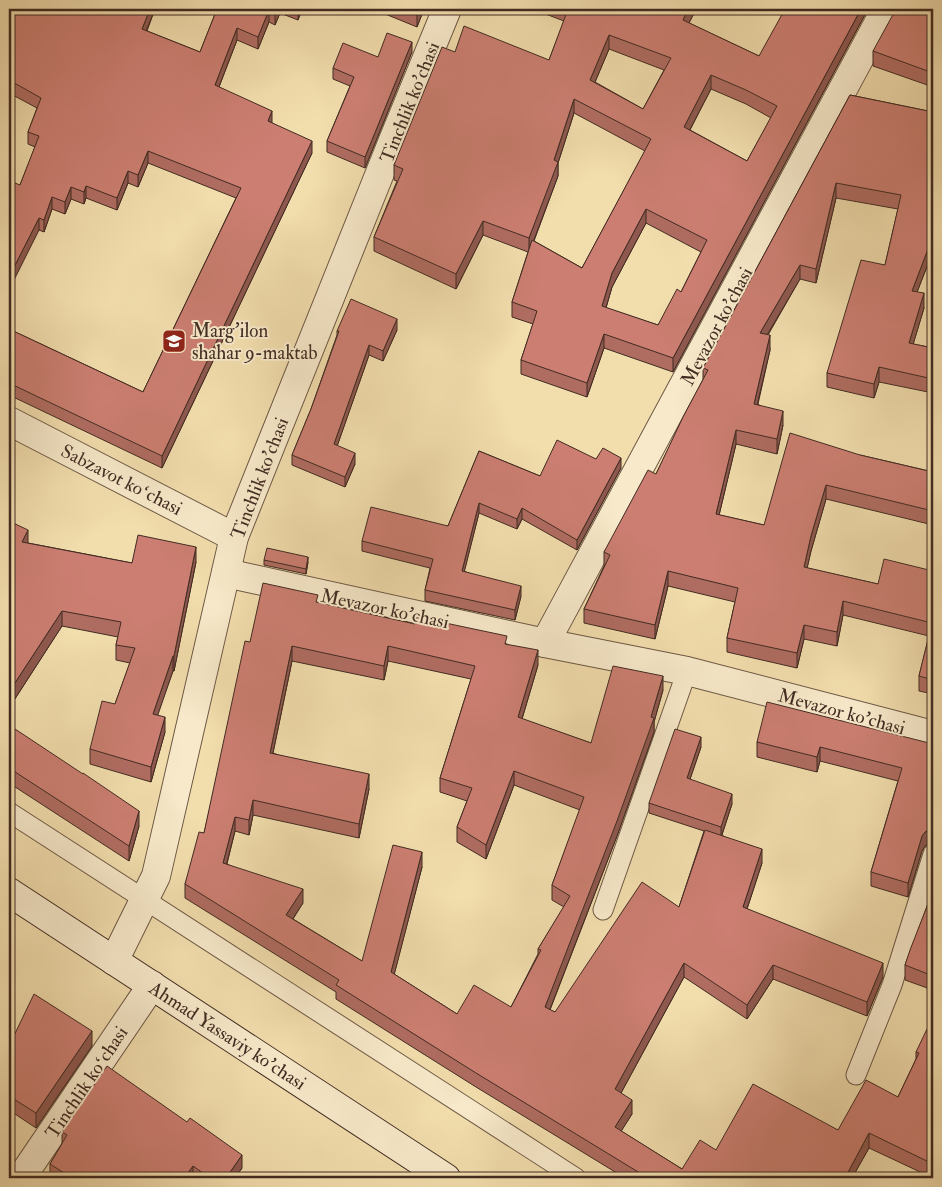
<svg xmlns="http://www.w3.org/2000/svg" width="942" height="1187" font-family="'IM FELL Double Pica',serif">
<rect width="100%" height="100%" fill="#f2ddad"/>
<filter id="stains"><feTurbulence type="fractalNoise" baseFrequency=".004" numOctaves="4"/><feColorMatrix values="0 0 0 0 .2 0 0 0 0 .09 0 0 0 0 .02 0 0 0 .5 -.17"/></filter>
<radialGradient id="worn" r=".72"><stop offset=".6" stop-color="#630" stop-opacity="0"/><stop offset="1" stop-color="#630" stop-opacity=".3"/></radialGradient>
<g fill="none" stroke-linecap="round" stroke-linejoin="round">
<g stroke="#6d5845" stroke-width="21">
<g id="lane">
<polyline points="9,812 576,1178"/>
<polyline points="603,910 687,671"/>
<polyline points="856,1075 892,985 933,854"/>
</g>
</g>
<g stroke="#6d5845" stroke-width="30">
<g id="street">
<polyline points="9,421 234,537"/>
<polyline points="226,573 545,643 687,671 933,735"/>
<polyline points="545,643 886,9"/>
<polyline points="114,961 156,876 234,537 394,138 447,9"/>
<polyline points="21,1178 152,985"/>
</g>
</g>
<g stroke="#412b22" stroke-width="30">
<polyline id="secondary" points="9,892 446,1178"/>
</g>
<use href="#lane" stroke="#f7e9ca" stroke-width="19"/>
<use href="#street" stroke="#f7e9ca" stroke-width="28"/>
<use href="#secondary" stroke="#f7e9ca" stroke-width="28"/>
</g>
<g fill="#af6c61" stroke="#412b22" fill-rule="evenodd">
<polygon points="9,9 155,9 147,31 200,52 217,9 302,9 298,20 280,13 275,25 269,22 258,49 237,40 219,87 272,123 312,153 162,468 9,395 9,329 143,392 236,198 148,163 138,187 128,183 117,210 86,198 84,204 71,199 65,214 52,209 44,232 39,230 20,185 35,147 28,144 28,132 37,108 9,93"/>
<polygon points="373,9 424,9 417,27"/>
<path d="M543 9H696L689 23 759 56 868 9 673 372 604 348 587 397 521 374V360L533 324 512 317V302L528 252 483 235 456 289 374 251V237L397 181 394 180V165L455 52 549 60 564 21 543 13ZM609 49 664 70 643 109 595 82ZM711 89 746 104 771 118 747 161 690 130ZM574 113 645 151 582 268 534 241 558 176V163ZM646 223 701 252 681 292 658 325 606 308 612 287Z"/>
<polygon points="933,9 933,87 873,66 873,51"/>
<polygon points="412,52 365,168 327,152 327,141 350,86 333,79 333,68 378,57"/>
<polygon points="850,95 933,112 933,251 917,292 924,308 913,344 933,348 933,393 879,382 874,398 827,387 827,373 885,265 898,209 836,198 816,283 800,279 768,335 770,350 758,404 783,425 777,454 736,444 719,515 764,525 860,455 933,472 933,525 826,499 811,551 807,568 878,584 933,571 933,694 919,691 919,676 929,636 843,615 837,646 804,639 797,668 727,652 727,638 735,602 668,586 655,639 584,623 584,609 604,566 604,552 656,474 703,380 703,368"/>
<polygon points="397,330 383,361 369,355 337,446 355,464 345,487 292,465 292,455 311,409 337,335 337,331"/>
<polygon points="479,451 540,476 596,459 621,468 577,550 522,519 517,529 479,513 464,571 521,596 515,620 425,601 425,590 430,568 362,551 362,541 448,526"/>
<polygon points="9,521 28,543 132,563 196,562 174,671 173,671 157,715 165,732 151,782 90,764 90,749 115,704 130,663 116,660 116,645 118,637 62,626 9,708"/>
<polygon points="264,560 308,562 306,574 264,565"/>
<path d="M318 602 507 644 538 665 522 719 591 743 663 690 654 722V732L617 836 550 1010 555 1012 679 907 704 831 649 813V803L701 747 690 779 732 804 722 835 762 863 747 909 883 977 867 1016 773 979 747 1019 684 977 621 1093 632 1114 621 1131 682 1169 716 1150 838 1130 898 1097 916 1059V1052L933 1032V1178L869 1148 852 1178H625L476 1087 336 999V992L185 898V884L204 833 250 642ZM292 661 384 680 388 661 471 679 440 778V792L467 801 457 827V842L486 859 514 785 580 810 552 885V900L564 907 538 949V954L511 1007 457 1014 394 974 422 867 362 961 293 919 303 903 227 864 235 831 249 835 253 815 359 838 369 789 273 753Z"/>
<polygon points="9,725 139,826 129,861 9,783"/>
<polygon points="757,742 933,744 933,843 930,843 925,846 922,851 908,897 871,886 871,872 898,781 820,761 817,772 757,757"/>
<polygon points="933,877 933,990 905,980 905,965 929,901 929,889"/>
<polygon points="9,1046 92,1046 36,1128 9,1110"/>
<polygon points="62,1132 242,1168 235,1178 50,1178 50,1164 62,1144"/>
</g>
<g fill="#8e584f" stroke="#412b22">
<polygon points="150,9 155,9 142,41 142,29"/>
<polygon points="277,9 280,9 280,13 275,25 275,13"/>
<polygon points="298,9 302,9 298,20"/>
<polygon points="419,9 424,9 417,27 417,15"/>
<polygon points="688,9 696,9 683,35 683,20"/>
<polygon points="861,9 868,9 673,372 673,358"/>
<polygon points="269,10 269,22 258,49 258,37"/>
<polygon points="237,28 237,40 215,97 215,85"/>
<polygon points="609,35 609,49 590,94 590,80"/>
<polygon points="412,42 412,52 365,168 365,157"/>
<polygon points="711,75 711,89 684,141 684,127"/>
<polygon points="574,99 574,113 558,163 558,176 529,253 529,238"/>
<polygon points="272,111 272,123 268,121"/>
<polygon points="312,141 312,153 162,468 162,456"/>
<polygon points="148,151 148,163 138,187 138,175"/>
<polygon points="128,171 128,183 117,210 117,198"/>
<polygon points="836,183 836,198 816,283 816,269"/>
<polygon points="86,186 86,198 84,204 84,192"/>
<polygon points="71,187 71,199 65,214 65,202"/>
<polygon points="52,197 52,209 44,232 44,220"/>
<polygon points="646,209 646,223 612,287 602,321 602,306 612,273"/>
<polygon points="39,218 39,230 9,290 9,277"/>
<polygon points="483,221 483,235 456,289 456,274"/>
<polygon points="933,236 933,251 912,305 912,291"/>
<polygon points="800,265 800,279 760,347 760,333"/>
<polygon points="924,293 924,308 909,358 909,343"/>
<polygon points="397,319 397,330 383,361 383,351"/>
<polygon points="604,334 604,348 587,397 587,383"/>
<polygon points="770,335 770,350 754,418 754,404"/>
<polygon points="369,345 369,355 334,455 334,444"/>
<polygon points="879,367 879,382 874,398 874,384"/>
<polygon points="783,411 783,425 777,454 777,439"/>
<polygon points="736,430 736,444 716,528 716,514"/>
<polygon points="355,453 355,464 345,487 345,477"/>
<polygon points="621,458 621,468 577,550 577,540"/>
<polygon points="826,485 826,499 811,551 804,582 804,567 811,536"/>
<polygon points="479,503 479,513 462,581 462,571"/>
<polygon points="522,508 522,519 517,529 517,519"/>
<polygon points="28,530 28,545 22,542"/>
<polygon points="196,547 196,562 174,671 174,656"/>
<polygon points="308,557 308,562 306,574 306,569"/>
<polygon points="668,571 668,586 655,639 655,625"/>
<polygon points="521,586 521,596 515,620 515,610"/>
<polygon points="843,601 843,615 837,646 837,632"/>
<polygon points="62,611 62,626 9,708 9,692"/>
<polygon points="804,625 804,639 797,668 797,653"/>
<polygon points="292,646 292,661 270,767 270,753"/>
<polygon points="388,646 388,661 384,680 384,666"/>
<polygon points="538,650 538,665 518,732 518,717"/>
<polygon points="173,656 173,671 153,729 153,714"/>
<polygon points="663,676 663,690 654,722 654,732 617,836 545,1022 545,1007 651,717"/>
<polygon points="165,717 165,732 151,782 151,767"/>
<polygon points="701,737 701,747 687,788 687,778"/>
<polygon points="820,747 820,761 817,772 817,757"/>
<polygon points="514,771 514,785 486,859 486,845"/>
<polygon points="369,774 369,789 359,838 359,824"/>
<polygon points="732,794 732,804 721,837 721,827"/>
<polygon points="253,800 253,815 249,835 249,820"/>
<polygon points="139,811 139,826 129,861 129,846"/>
<polygon points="235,817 235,831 223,877 223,863"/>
<polygon points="930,829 930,843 925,846 922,851 908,897 908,883 922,836 925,832"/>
<polygon points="762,849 762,863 743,921 743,907"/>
<polygon points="422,852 422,867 391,987 391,972"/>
<polygon points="303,889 303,903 286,929 286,915"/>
<polygon points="684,963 684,977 615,1104 615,1089"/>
<polygon points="883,963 883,977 867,1016 867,1002"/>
<polygon points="773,965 773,979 747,1019 747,1005"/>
<polygon points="92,1031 92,1046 36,1128 36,1113"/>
<polygon points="632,1100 632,1114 615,1141 615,1127"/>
<polygon points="869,1133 869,1148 852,1178 846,1178 846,1176"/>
<polygon points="242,1155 242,1168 235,1178 226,1178"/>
<polygon points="193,1166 193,1178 184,1178"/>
</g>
<g fill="#cb7e71" stroke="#412b22" fill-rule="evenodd">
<polygon points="9,9 150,9 142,29 200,52 217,9 277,9 275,13 269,10 258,37 237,28 215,85 272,111 268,121 312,141 162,456 9,383 9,329 143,392 241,188 148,151 138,175 128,171 117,198 86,186 84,192 71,187 65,202 52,197 44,220 39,218 9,277 9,199 15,183 20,185 39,136 28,132 41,98 9,80"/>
<polygon points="402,9 419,9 417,15"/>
<path d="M568 9H688L683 20 759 56 785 9H861L673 358 604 334 587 383 521 360 537 311 512 302 532 240 582 268 651 139 574 99 554 160 558 162 529 238 483 221 456 274 374 237 403 169 394 165 442 47 455 52 464 26 549 60ZM609 35 671 58 643 109 590 80ZM711 75 746 90 777 106 747 161 684 127ZM646 209 707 240 681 292 677 289 658 325 602 306 612 273Z"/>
<polygon points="896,9 933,9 933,73 873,51"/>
<polygon points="387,33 412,42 365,157 327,141 354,77 333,68 343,43 378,57"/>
<polygon points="850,95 933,112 933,236 912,291 924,293 909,343 933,348 933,379 879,367 874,384 827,373 861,260 885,265 901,195 836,183 816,269 800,265 760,333 770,335 754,404 783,411 777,439 736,430 716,514 764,525 790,433 860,455 933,472 933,511 826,485 811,536 804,567 878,584 884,559 933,571 933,680 919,676 932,623 843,601 837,632 804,625 797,653 727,638 738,588 668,571 655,625 584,609 610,555 604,552 648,470 656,474 683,417 708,370 703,368"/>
<polygon points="351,299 397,319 383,351 369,345 334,444 355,453 345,477 292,455 311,409 339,331 337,331"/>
<polygon points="557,440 596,459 603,448 621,458 577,540 522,508 517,519 479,503 462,571 521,586 515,610 425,590 433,559 362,541 371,507 448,526 479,451 540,476"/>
<polygon points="9,521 28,530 22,542 132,563 138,535 196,547 174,656 173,656 153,714 165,717 151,767 90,749 102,701 115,704 135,648 116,645 121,622 62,611 9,692"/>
<polygon points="267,548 308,557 306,569 264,560"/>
<path d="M263 583 318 595 316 602 415 624 417 617 507 636 505 644 538 650 518 717 591 743 613 666 663 676 651 717 654 718 617 821 545 1007 555 1012 642 882 679 907 705 830 762 849 743 907 883 963 867 1002 773 965 747 1005 684 963 615 1089 632 1100 615 1127 682 1169 700 1140 716 1150 753 1084 838 1130 866 1080 898 1097 919 1053 916 1052 927 1029 933 1032V1164L869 1133 846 1176 850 1178H648L476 1073 336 985 339 980 185 884 199 832 204 833 245 641 250 642ZM292 646 384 666 388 646 475 666 440 778 472 788 457 827 486 845 514 771 584 797 552 885 570 896 538 949 541 950 511 1007 474 985 457 1014 391 972 422 852 393 845 362 961 286 915 303 889 223 863 235 817 249 820 253 800 359 824 369 774 270 753Z"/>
<polygon points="767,702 933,744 933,829 930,829 925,832 922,836 908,883 871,872 902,768 820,747 817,757 757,742"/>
<polygon points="9,725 83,774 83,773 139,811 129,846 9,768"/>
<polygon points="675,729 701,737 687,778 732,794 721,827 649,803"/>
<polygon points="933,877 933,891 929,889"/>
<polygon points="933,891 933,976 905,965 910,950"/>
<polygon points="34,994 92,1031 36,1113 9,1096 9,1046"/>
<polygon points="107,1066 187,1122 190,1118 242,1155 226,1178 210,1178 193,1166 184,1178 72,1178 50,1164 67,1135 62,1132"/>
<polygon points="299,1173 308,1178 296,1178"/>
</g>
<defs>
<g id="school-square" transform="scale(1.25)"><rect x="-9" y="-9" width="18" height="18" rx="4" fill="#8f2418" stroke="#f7e9ca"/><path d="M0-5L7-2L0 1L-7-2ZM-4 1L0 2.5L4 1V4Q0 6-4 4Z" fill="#fff"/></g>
</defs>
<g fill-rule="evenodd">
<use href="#school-square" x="174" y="341"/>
</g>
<g text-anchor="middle" stroke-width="4" stroke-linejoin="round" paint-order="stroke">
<g font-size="19" fill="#412b22" stroke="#f7e9ca">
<text transform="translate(409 102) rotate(-68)" y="7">Tinchlik ko'chasi</text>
<text transform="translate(716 326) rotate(-62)" y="7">Mevazor ko'chasi</text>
<text transform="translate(259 478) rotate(-69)" y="7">Tinchlik ko'chasi</text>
<text transform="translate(122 479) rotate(27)" y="7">Sabzavot koʻchasi</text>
<text transform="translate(385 608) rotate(12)" y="7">Mevazor ko'chasi</text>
<text transform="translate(842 711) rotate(15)" y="7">Mevazor ko'chasi</text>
<text transform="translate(228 1035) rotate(33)" y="7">Ahmad Yassaviy ko'chasi</text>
<text transform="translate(86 1082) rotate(-56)" y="7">Tinchlik koʻchasi</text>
</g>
<g font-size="19" fill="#412b22" stroke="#f7e9ca" text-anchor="start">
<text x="192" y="337">Marg'ilon<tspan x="192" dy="22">shahar 9-maktab</tspan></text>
</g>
</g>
<rect width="942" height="1187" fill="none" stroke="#f2ddad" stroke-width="30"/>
<rect x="10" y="10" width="922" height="1167" fill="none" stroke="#412b22" stroke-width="2.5"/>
<rect x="15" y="15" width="912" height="1157" fill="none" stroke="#412b22"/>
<rect width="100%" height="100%" filter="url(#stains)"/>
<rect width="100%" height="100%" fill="url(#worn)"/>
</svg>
